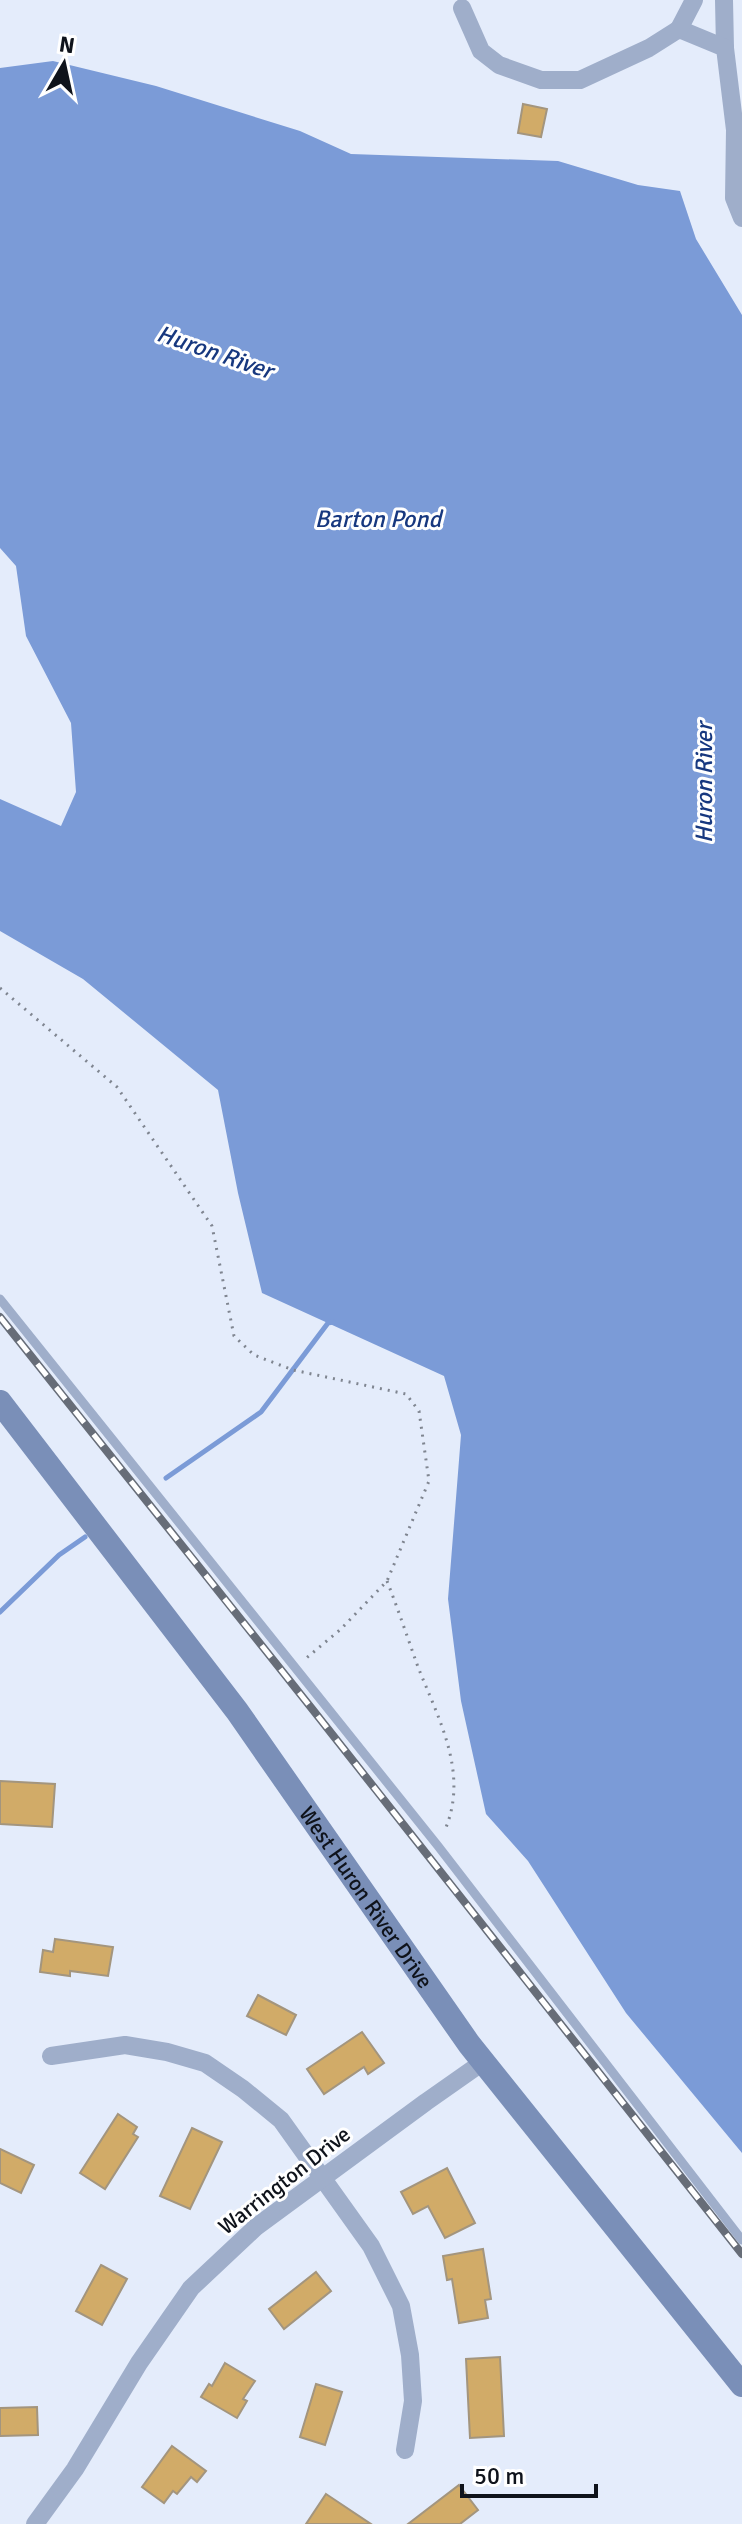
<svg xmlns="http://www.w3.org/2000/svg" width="742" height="2524" font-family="Signika,sans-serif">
<rect width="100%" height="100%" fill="#e4ecfb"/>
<polygon fill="#7b9bd7" points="53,61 156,86 300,131 351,154 558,161 638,185 680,191 696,239 742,315 742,2153 626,2013 528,1861 486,1814 461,1701 448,1599 461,1435 444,1376 262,1293 238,1193 218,1090 83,979 0,931 0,799 61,826 76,792 71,723 26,636 16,566 0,548 0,68"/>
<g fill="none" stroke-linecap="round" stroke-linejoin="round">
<g stroke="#7b9bd7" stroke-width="5">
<polyline points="166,1478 261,1412 328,1323 333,1322"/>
<polyline points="0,1612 59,1555 85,1537"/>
</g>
</g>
<g fill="#d1ab68" stroke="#a3957e" stroke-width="2">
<polygon points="523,104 547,109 541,137 518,133"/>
<polygon points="0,1781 55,1784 52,1827 0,1824"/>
<polygon points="55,1939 113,1947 108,1976 70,1971 70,1976 40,1972 43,1950 53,1952"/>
<polygon points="258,1995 296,2015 286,2035 247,2016"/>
<polygon points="362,2032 384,2063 368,2074 364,2067 324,2094 307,2069"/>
<polygon points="118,2114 137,2127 133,2134 138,2137 105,2189 80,2173"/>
<polygon points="192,2128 222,2142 190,2209 160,2196"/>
<polygon points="0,2149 34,2165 21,2193 0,2183"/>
<polygon points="447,2168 475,2223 445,2238 428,2206 413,2214 401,2192"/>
<polygon points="483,2249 491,2299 485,2300 488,2318 459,2323 452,2279 447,2280 443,2256"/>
<polygon points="101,2265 127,2279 102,2325 76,2311"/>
<polygon points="316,2272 331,2291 284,2329 269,2309"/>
<polygon points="500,2357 504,2436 470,2438 466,2359"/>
<polygon points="225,2363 255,2381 243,2399 247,2401 237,2418 201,2397 209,2384 212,2386"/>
<polygon points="316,2384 342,2392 325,2445 300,2437"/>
<polygon points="37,2407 38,2435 0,2436 0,2408"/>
<polygon points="172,2446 206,2471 197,2482 191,2477 177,2494 173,2491 164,2503 142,2487"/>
<polygon points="459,2485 478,2510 460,2524 408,2524"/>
<polygon points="326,2494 371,2524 306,2524"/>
</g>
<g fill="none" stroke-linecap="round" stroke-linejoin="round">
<g stroke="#7f8590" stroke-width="3" stroke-dasharray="2 6" stroke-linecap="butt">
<polyline points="0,988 117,1087 212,1226 234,1336 254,1355 293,1370 406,1394 419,1411 429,1481 387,1581 341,1629 304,1660"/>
<path d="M387 1581C398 1609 408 1639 418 1667 439 1720 470 1775 444 1832"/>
</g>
<polyline stroke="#9faeca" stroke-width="9" points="0,1299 438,1846 742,2240"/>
<g stroke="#9faeca" stroke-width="18">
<polyline points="724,0 725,48"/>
<polyline points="462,8 481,51 499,65 541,80 580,80 649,48 679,29 725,48 735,130 734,198 742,218"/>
<polyline points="679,29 694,0"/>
<polyline points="51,2056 125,2045 167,2052 205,2063 243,2089 281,2120 371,2246 401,2306 410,2355 413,2401 405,2450"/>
<polyline points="35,2524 75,2469 139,2363 191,2288 256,2227 426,2102 483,2062"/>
</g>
<path stroke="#7a8fb8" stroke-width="24" id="s1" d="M0 1402 237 1711 469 2044 742 2385"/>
<g stroke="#676d78" stroke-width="8">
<polyline id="rail" points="0,1317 313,1710 742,2254"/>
</g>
<use href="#rail" stroke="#fff" stroke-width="5" stroke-dasharray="15" stroke-linecap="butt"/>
</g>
<g text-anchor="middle" stroke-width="6" stroke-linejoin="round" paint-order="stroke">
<g font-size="22" fill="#0f131b" stroke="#fff">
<text dy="8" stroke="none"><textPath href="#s1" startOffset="616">West Huron River Drive</textPath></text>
<text transform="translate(284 2180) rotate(-38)" y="8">Warrington Drive</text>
</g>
<g font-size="24" font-style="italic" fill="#17387f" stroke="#fff">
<text transform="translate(215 352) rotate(19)" y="8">Huron River</text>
<text x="378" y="527">Barton Pond</text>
<text transform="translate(704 783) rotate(-90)" y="8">Huron River</text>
</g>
</g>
<g transform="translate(64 64) rotate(9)" stroke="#ffffff" stroke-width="6" paint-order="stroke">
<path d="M0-6L14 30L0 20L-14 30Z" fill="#0f131b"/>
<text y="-12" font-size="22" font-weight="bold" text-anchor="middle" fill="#0f131b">N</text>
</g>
<path d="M462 2484v12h134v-12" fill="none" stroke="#0f131b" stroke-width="4"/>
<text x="474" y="2484" font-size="24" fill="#0f131b" stroke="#ffffff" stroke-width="6" paint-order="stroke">50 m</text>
</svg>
